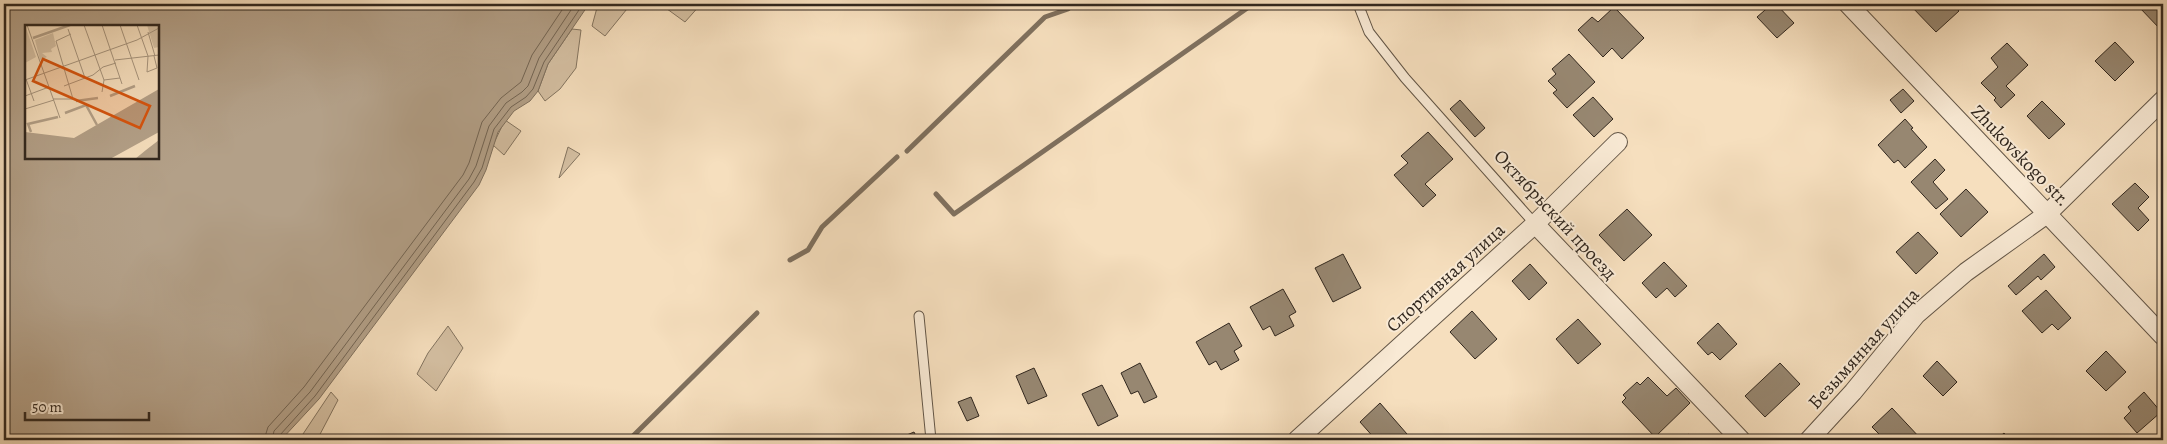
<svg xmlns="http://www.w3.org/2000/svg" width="2167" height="444" font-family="Alegreya,serif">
<rect width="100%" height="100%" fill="#f6dfbe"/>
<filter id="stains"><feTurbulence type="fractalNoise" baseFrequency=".004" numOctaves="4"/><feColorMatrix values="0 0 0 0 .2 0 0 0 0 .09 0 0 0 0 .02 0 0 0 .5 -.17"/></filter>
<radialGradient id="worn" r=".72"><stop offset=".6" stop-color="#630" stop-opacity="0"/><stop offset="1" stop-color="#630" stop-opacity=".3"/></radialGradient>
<g fill="#d5c0a3" stroke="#837460">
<polygon points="598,4 631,4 605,36 592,26"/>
<polygon points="665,4 701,4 685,22 663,6"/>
<polygon points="572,29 581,30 576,68 560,89 545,101 538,91 548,64"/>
<polygon points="505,120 521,131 504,155 493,145"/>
<polygon points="568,147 580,154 559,178"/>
<polygon points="448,326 463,348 436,391 417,374 428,353"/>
<polygon points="331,392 338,400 317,440 299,440"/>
</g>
<path fill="#b3a088" stroke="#7f705e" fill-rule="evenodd" d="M4 4H589L548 64 538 91 530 101 514 111 498 132 486 170 479 185 319 399 281 440H4ZM26 26H158V158H26Z"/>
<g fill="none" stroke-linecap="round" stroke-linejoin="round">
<g stroke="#726453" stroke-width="1">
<polyline points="264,440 268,427 304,387 463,175 469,163 482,122 501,98 521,82 532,55 566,4"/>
<polyline points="272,440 274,431 310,392 469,179 476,166 489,126 506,103 522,92 528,86 539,58 575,4"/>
<polyline points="278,440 280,435 315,396 474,182 482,168 494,129 511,107 526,97 533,89 544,62 583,4"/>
</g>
<g stroke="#7f705e" stroke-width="5">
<polyline points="907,151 1045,17 1068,9"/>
<polyline points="936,194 954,214 1253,4"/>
<polyline points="790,260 808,250 822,227 897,157"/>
<polyline points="629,440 757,313"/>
</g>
</g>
<g fill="#978771" stroke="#31271e">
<polygon points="1772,4 1776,4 1794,23 1777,38 1757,17"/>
<polygon points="1912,4 1952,4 1959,11 1936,32 1910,5"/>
<polygon points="2142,4 2163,4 2163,28 2161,30 2139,7"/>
<polygon points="1614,7 1644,38 1622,59 1612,48 1603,57 1578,30 1592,17 1598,22"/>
<polygon points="2115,42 2134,62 2115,81 2095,61"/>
<polygon points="2007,43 2028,65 2006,86 2015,95 2001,108 1994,100 1996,98 1981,83 1998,67 1991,58"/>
<polygon points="1569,54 1595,82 1567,108 1553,93 1557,90 1548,81 1556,74 1552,69"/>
<polygon points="1903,89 1914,101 1901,113 1890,100"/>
<polygon points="1593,97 1613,119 1594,137 1573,115"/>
<polygon points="1460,100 1485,128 1475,137 1450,109"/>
<polygon points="2042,101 2065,124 2049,139 2027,116"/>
<polygon points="1905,119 1913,128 1911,129 1927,147 1905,168 1898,160 1894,163 1878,145"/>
<polygon points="1428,132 1453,159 1425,184 1436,195 1423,207 1394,175 1408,163 1401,156"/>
<polygon points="1935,159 1945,170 1933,182 1948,199 1936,209 1911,182"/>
<polygon points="2135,183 2149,197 2138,208 2149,220 2138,231 2112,204"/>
<polygon points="1966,189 1988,212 1961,237 1940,214"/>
<polygon points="1627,209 1652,235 1624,261 1599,235"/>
<polygon points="1918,232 1938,253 1916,274 1896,252"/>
<polygon points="1343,254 1361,288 1333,302 1315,268"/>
<polygon points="2044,254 2055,267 2041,280 2038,276 2016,295 2008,286"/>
<polygon points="1664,262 1687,286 1675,297 1667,288 1656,298 1642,283"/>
<polygon points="1530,264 1547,283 1529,300 1512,281"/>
<polygon points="1283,289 1296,312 1289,316 1294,326 1275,336 1270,326 1263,330 1250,307"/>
<polygon points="2046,290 2071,318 2058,330 2052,324 2042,333 2022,311"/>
<polygon points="1472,311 1497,339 1475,359 1450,332"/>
<polygon points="1578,319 1601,344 1578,364 1556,339"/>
<polygon points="1229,323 1242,346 1234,351 1239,360 1221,370 1216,361 1209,365 1196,342"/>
<polygon points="1718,323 1737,344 1720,360 1712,352 1708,355 1697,343"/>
<polygon points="2106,351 2126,372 2106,391 2086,371"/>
<polygon points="1937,361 1957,382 1943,396 1923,376"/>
<polygon points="1140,363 1157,397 1144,403 1138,391 1131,394 1121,373"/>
<polygon points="1780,363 1800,384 1765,417 1745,396"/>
<polygon points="1034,368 1047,396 1028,404 1016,376"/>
<polygon points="1648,377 1667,396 1676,388 1690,403 1655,437 1622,402 1626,398 1623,395 1637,382 1640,385"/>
<polygon points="1102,385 1118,416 1098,426 1082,394"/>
<polygon points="2144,392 2161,412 2137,433 2124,418 2131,411 2128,407"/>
<polygon points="971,397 979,416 967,421 958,402"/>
<polygon points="1380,403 1407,434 1400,440 1376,440 1360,422"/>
<polygon points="1892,408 1921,439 1920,440 1885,440 1872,427"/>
<polygon points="914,432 918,440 904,440 902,437"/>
<polygon points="2004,433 2010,440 1996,440"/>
<polygon points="1689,434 1694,440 1681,440"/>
</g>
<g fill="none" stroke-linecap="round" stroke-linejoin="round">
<g stroke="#625546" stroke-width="11">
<g id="lane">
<polyline points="1358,4 1369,32 1405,78 1535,224"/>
<polyline points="919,316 931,440"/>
</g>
</g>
<g stroke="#625546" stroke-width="20">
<g id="street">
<polyline points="1848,4 2163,336"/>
<polyline points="1535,224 1741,440"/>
<polyline points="1297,440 1535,224 1618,142"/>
<polyline points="1809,440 1853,392 1916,315 1966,272 2047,214 2163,100"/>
</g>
</g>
<use href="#lane" stroke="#f9ead5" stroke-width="9"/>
<use href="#street" stroke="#f9ead5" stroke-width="18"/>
</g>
<g text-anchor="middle" stroke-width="4" stroke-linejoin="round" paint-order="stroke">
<g font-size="19" fill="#31271e" stroke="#f9ead5">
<text transform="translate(2021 155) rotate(46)" y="7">Zhukovskogo str.</text>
<text transform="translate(1556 214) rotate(47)" y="7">Октябрьский проезд</text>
<text transform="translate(1445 277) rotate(-42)" y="7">Спортивная улица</text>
<text transform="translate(1863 348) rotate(-48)" y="7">Безымянная улица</text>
</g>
</g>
<g transform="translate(25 25)">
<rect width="134" height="134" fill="#f6dfbe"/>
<path d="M0 0 11 32 0 38ZM122 0H134V22L129 23ZM28 8 31 21 26 24 27 27 17 28 22 32 15 35 10 15Z" fill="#d5c0a3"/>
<path d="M134 64V107L85 134H0V107L49 113ZM134 115V133L110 134 121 125Z" fill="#b3a088"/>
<path fill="none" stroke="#b3a088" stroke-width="2.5" d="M8 13 45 0M85 71 110 61M51 76 73 73M40 88 61 80 72 100M6 107 3 99 33 92"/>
<path fill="none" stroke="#a7957e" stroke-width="1" d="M2 0 35 93M59 0 79 55 77 67M77 0 97 59M95 0 114 55M112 0 123 31 122 47 132 43 129 31M43 4 60 53M123 7 130 31M90 35 134 30M1 54 9 76M0 55 112 15 134 3M79 55 95 53M39 61 68 50 78 42 91 38M0 71 24 62M28 74H48L31 16 46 9M0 84 29 75"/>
<path fill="#d6540e" fill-opacity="0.15" stroke="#d6540e" stroke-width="2.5" d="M18 34 125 81 115 103 8 56Z"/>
<rect width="134" height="134" fill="none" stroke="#31271e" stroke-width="2.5"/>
</g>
<rect width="2167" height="444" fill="none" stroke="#f6dfbe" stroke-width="20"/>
<rect x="5" y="5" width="2157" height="434" fill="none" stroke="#31271e" stroke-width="2.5"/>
<rect x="10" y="10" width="2147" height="424" fill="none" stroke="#31271e"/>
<path d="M25 412v8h124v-8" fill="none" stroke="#31271e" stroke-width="2.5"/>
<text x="32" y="412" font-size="15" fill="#31271e" stroke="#f9ead5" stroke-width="4" paint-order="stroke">50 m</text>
<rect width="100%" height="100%" filter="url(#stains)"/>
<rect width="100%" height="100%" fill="url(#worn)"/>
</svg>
